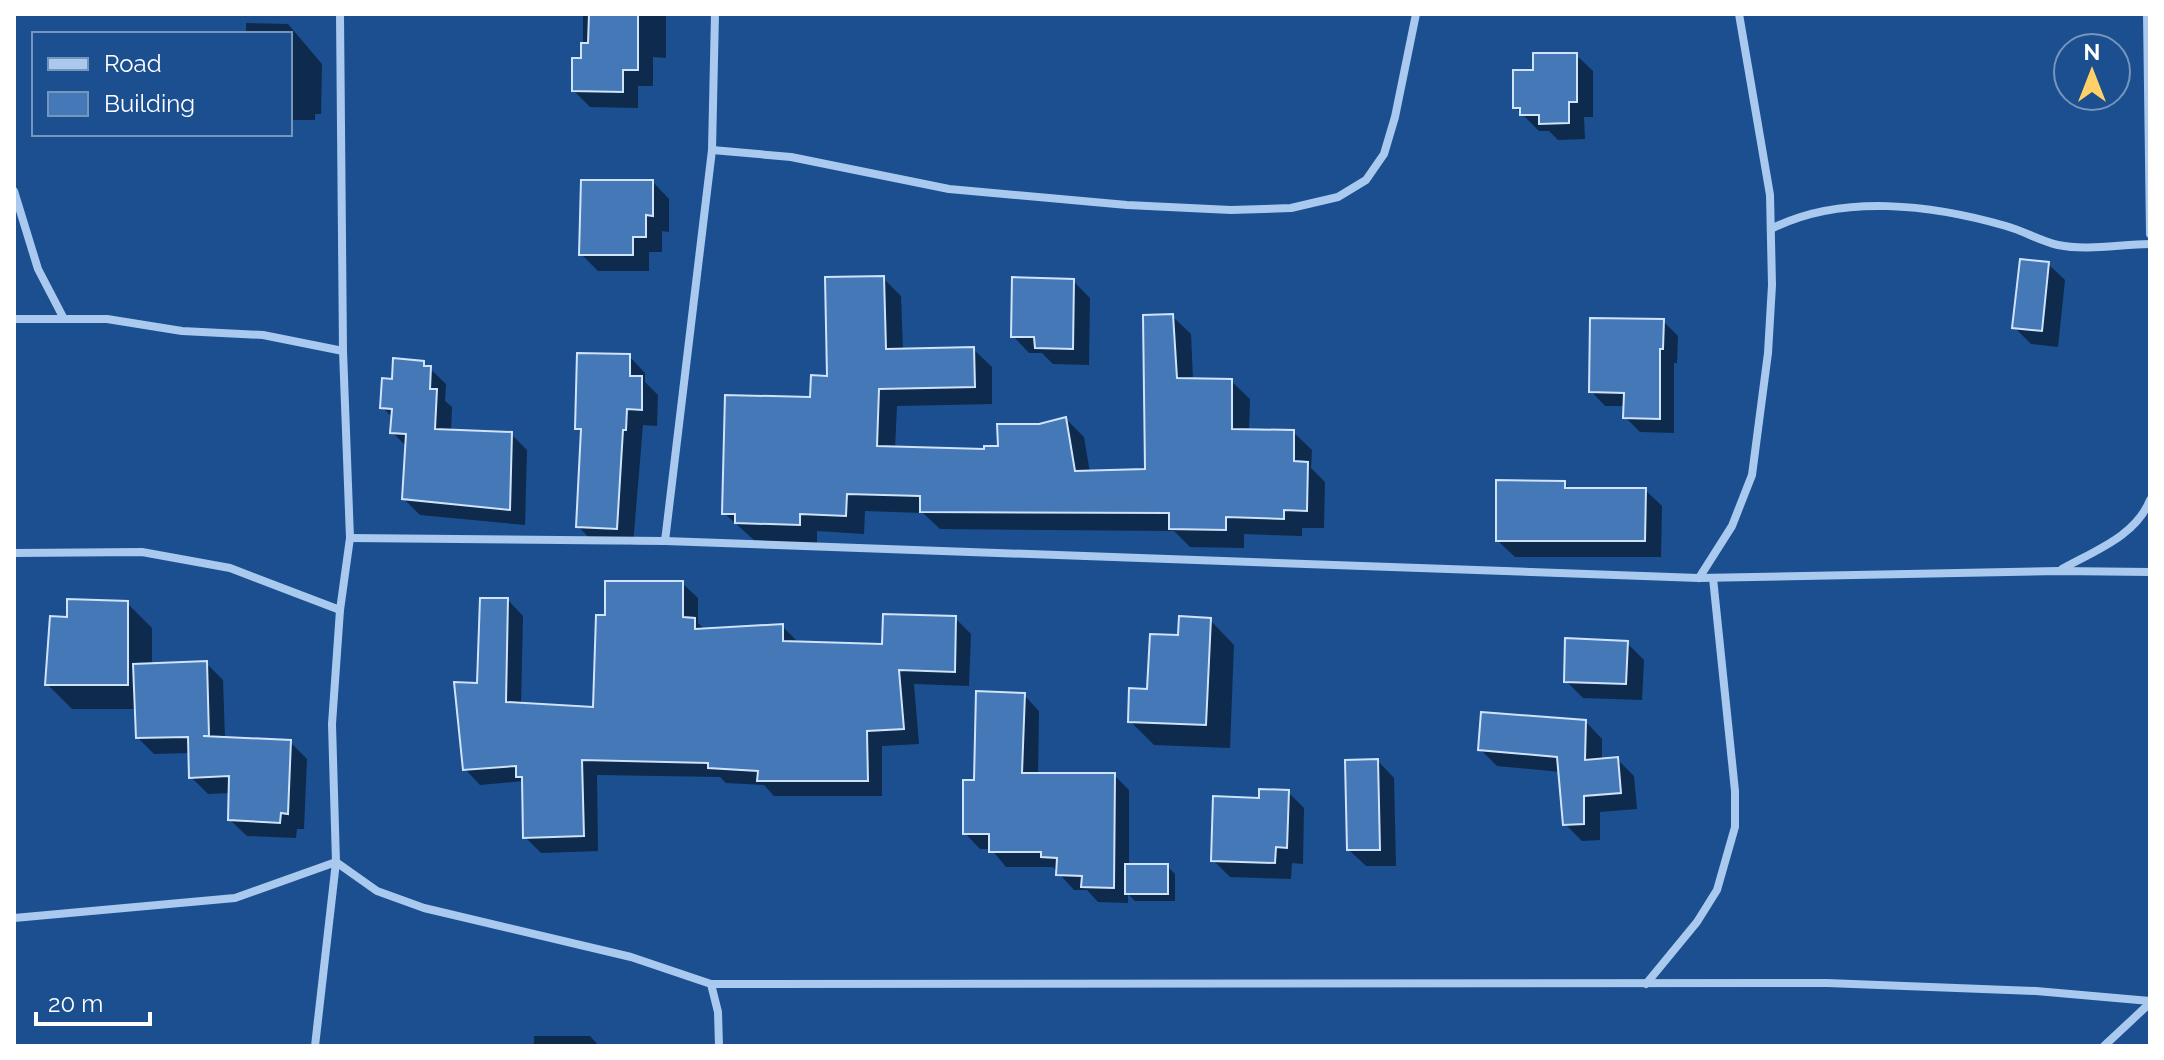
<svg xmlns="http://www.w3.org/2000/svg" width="2164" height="1060" font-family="Raleway,sans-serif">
<rect width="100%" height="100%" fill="#1b4f8f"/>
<g fill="#0007">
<polygon points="551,14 666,14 666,58 653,57 653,86 638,86 638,108 590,107 574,91 583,60 583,16"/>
<polygon points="246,23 288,24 322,64 321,114 315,114 315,120 293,120 290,124 290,34 246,34"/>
<polygon points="1576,55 1593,71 1593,117 1584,117 1585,139 1558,140 1549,131 1539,131 1515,107"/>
<polygon points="653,182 669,199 669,232 662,231 662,252 649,252 649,271 598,271 581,254"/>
<polygon points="2048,264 2065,280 2058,347 2031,344 2014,327"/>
<polygon points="883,278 901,296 903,350 973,349 992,367 992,404 897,406 895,449 986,452 1000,448 1039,426 1066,419 1084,437 1090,473 1148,471 1172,316 1191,334 1193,380 1231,381 1250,399 1249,431 1293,432 1312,450 1311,468 1325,482 1324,528 1302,528 1302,536 1244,534 1244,548 1190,547 1174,531 940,529 923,513 865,511 864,534 817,531 817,543 755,541 724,513 829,378"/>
<polygon points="1073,281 1090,298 1089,365 1053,364 1042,353 1029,353 1013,336"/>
<polygon points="1663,321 1678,336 1677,363 1674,363 1674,433 1640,432 1625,417 1625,406 1605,406 1591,391"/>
<polygon points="629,356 645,373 645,382 658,395 657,426 643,425 633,545 594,543 578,526 582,433 577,428"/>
<polygon points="424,363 446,384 445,401 452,407 451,432 511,434 527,450 525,525 420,515 404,499 407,447 392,432 393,418 382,407 394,381"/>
<polygon points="1564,483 1571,490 1645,490 1662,506 1661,557 1515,557 1498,541"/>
<polygon points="682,583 698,598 698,623 705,630 782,626 797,641 884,646 955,618 971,634 969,686 914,684 919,744 882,746 882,796 774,796 764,785 726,783 720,777 597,775 598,851 541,853 525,837 523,781 480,785 465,769 479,685 508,600 523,616 521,705 595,710 607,618"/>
<polygon points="127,603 152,628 152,665 206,663 223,680 225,739 290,742 307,759 304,829 297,829 296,838 247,836 230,820 231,793 208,794 191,777 190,753 154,754 138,738 136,709 72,709 47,684 69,619"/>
<polygon points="1210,620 1234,645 1230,748 1154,745 1130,721 1180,637"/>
<polygon points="1627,643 1644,660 1642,700 1583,698 1566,681"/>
<polygon points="1024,695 1039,711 1038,775 1114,775 1129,790 1129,866 1167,866 1175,874 1175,901 1135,901 1128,894 1128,903 1098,902 1087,890 1074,890 1053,867 1006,867 991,849 980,849 965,833 976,782"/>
<polygon points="1586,722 1602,739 1602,761 1617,759 1634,776 1637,809 1600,812 1600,840 1582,841 1565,824 1561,772 1497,766 1480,749"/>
<polygon points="1378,761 1394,778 1396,866 1366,866 1349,850"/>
<polygon points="1288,792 1304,808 1303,864 1292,863 1291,879 1230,877 1213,860 1261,800"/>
<polygon points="534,1036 590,1036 599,1046 534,1046"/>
</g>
<g fill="#4478b7" stroke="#cfe3fa" stroke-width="2">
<polygon points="589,14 638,14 638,70 623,70 623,92 572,91 572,58 581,58 581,43 588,43"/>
<polygon points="1533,53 1577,53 1577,102 1569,102 1569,123 1539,124 1539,115 1520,115 1520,108 1513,108 1513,70 1533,70"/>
<polygon points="581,180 653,180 653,216 646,215 646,237 633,237 633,255 579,255"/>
<polygon points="2020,259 2049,262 2042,331 2012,328"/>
<polygon points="884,276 886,349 974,347 975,387 879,389 877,446 984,449 984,446 998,446 997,424 1039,424 1066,417 1075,471 1145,469 1143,315 1173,314 1177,378 1232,379 1232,429 1294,430 1294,461 1308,462 1307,511 1284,510 1284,519 1226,517 1226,530 1169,529 1169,513 920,512 920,496 847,494 846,516 800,514 800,525 735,523 735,514 722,514 725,395 810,397 811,375 827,376 825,277"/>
<polygon points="1012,277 1074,279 1073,349 1035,348 1034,337 1011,337"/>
<polygon points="1590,318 1664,319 1663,349 1660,349 1660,419 1623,418 1624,393 1589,392"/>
<polygon points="577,353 630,354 630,376 642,376 642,410 627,409 626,430 623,430 617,529 576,527 581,429 575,429"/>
<polygon points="393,358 424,361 424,366 431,366 430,389 437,389 435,429 512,432 510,510 402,499 406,434 390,433 392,409 380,408 382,378 392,379"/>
<polygon points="1496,480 1565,481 1565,488 1646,488 1645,541 1496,541"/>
<polygon points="605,581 683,581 683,617 695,618 695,629 783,624 783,641 882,644 883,614 956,616 955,672 899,670 904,729 867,731 868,781 757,781 758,771 708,768 708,763 582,760 584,836 523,838 522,777 516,777 516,766 463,770 454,682 477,683 480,598 508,598 506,702 593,707 596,615 605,615"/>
<polygon points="67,599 128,601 128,685 45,685 50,616 67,617"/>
<polygon points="1179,616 1211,618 1206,725 1128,722 1129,688 1147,689 1150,634 1178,635"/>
<polygon points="1565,638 1628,641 1626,684 1564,682"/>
<polygon points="207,661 209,736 203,736 291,740 288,814 281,813 280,823 228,820 229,776 189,778 188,737 136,738 133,664"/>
<polygon points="976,691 1025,693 1022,773 1115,773 1114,888 1081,887 1082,876 1056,875 1057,858 1041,857 1041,852 989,852 989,834 963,834 963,780 974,780"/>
<polygon points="1481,712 1586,720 1585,760 1618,757 1621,793 1584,796 1584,824 1563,825 1557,757 1478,750"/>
<polygon points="1378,759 1380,850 1347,850 1345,760"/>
<polygon points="1259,789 1289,790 1287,848 1276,847 1275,863 1211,861 1213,796 1259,798"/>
<rect x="1125" y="864" width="43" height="30"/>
</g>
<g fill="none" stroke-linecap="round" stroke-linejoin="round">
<g stroke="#a9c9ee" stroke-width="8">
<polyline points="2147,14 2150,234"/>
<polyline points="712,150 791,157 949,189 1127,205 1231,210 1291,208 1338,197 1366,180 1384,154 1395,117 1416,14"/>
<polyline points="14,191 38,269 63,317"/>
<path d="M1771 229C1842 193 1933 205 2006 226 2024 231 2040 241 2058 245 2087 251 2121 244 2150 244"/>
<polyline points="14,319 107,319 182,331 263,335 343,351"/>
<polyline points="350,538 665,541 1699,578 2059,571 2150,572"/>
<polyline points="665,541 712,150 715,14"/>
<polyline points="14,553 142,552 230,568 340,610"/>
<path d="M2062 569C2094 551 2136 536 2150 500"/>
<polyline points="1699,578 1732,526 1752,475 1768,353 1772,285 1770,195 1739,14"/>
<polyline points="336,862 377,891 424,908 631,957 711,984 1827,983 2036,991 2150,1001"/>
<polyline points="14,918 235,898 336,862"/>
<polyline points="711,984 718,1012 719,1046"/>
<polyline points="1646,984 1697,922 1717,890 1735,827 1735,791 1713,578"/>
<polyline points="315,1046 336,862 332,724 340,610 350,538 343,351 340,14"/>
<polyline points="2104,1046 2150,1003"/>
</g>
</g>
<rect width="2164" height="1060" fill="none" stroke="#ffffff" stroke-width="32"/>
<rect x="32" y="32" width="260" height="104" fill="#1b4f8f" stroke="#7695bc" stroke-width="2"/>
<rect x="48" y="58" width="40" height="12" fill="#a9c9ee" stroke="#7695bc" stroke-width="2"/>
<text x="104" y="72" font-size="24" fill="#ffffff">Road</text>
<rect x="48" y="92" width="40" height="24" fill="#4478b7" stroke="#7695bc" stroke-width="2"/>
<text x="104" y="112" font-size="24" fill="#ffffff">Building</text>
<g transform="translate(2092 72)"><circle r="38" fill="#1b4f8f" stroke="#7695bc" stroke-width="2"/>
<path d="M0-6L14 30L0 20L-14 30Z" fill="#ffd166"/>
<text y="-12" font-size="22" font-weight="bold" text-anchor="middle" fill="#ffffff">N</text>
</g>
<path d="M36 1012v12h114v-12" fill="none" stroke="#ffffff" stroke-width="4"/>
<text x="48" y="1012" font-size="24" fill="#ffffff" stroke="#1b4f8f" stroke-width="6" paint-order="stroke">20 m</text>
</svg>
